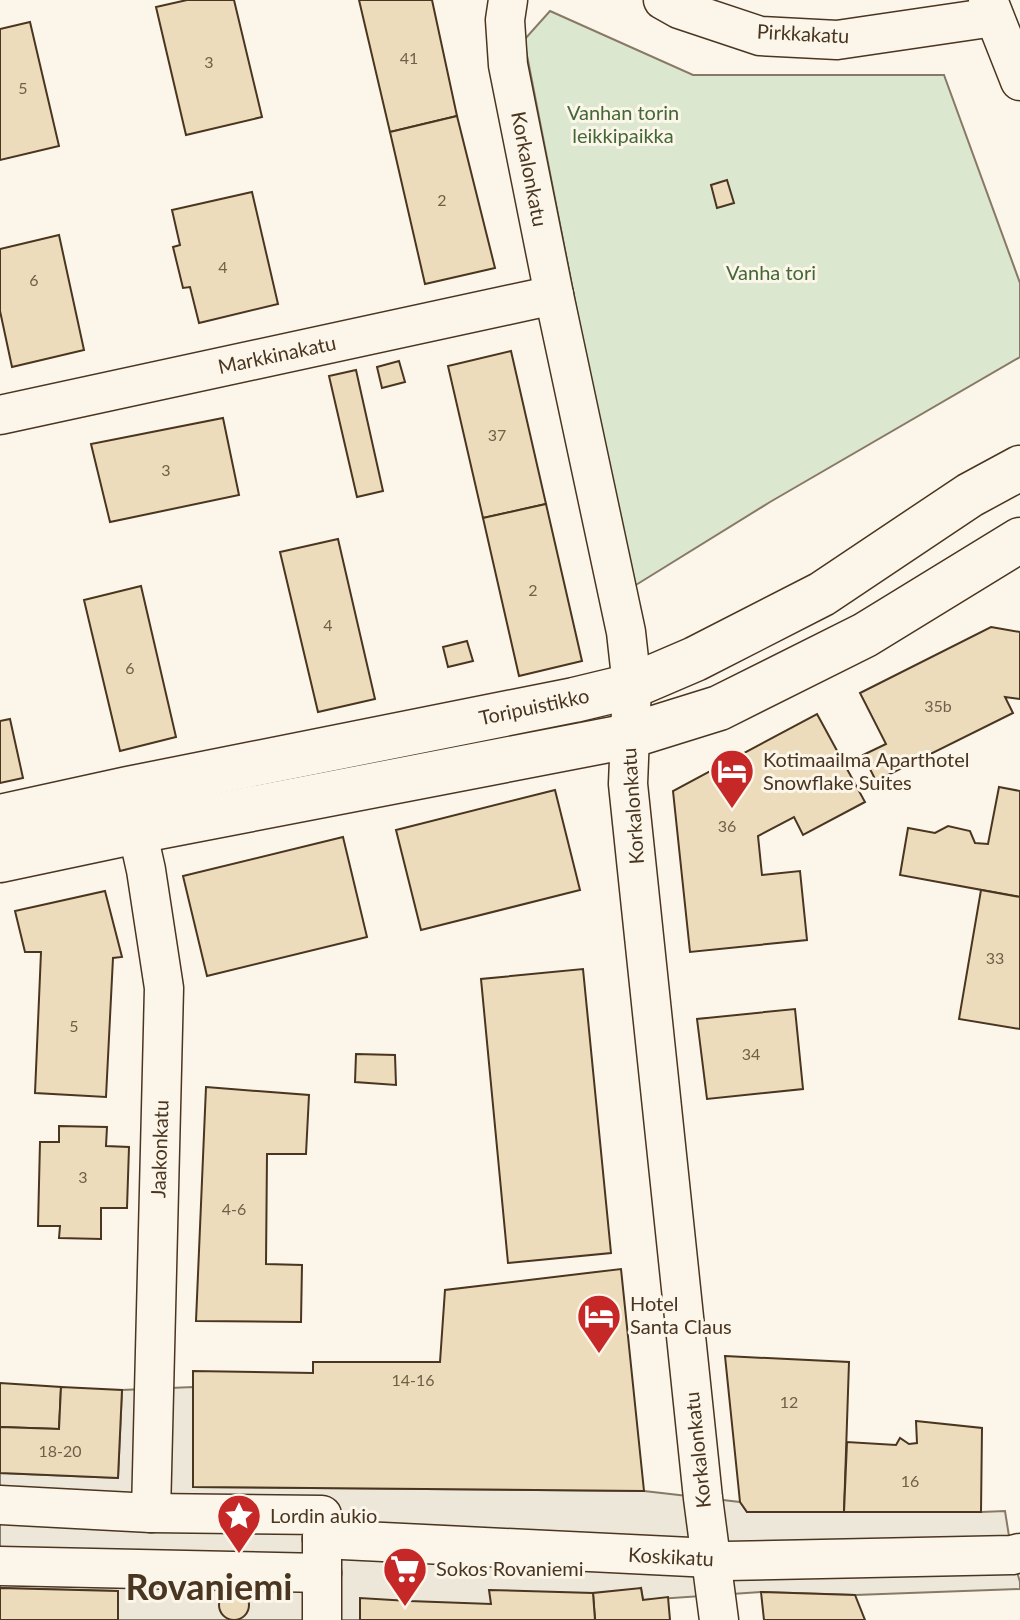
<svg xmlns="http://www.w3.org/2000/svg" width="1020" height="1620" font-family="Lato,sans-serif">
<rect width="100%" height="100%" fill="#fbf6e9"/>
<polygon fill="#dce7d0" stroke="#887966" stroke-width="2" points="550,11 693,75 944,75 1020,283 1020,357 770,502 631,588 524,40"/>
<polygon fill="#ede7d9" stroke="#887966" stroke-width="2" points="193,1387 194,1487 644,1491 740,1502 747,1512 981,1512 1005,1511 1012,1555 1020,1582 1020,1589 855,1595 761,1592 643,1600 641,1588 595,1620 118,1620 118,1591 0,1588 0,1473 118,1478 122,1390"/>
<g fill="#ecdcbc" stroke="#4a3520" stroke-width="2">
<polygon points="187,0 234,0 262,117 186,135 156,7"/>
<polygon points="359,0 432,0 457,116 390,132"/>
<polygon points="30,22 59,146 0,160 0,29"/>
<polygon points="457,116 495,268 425,284 390,132"/>
<polygon points="727,180 734,203 717,208 711,185"/>
<polygon points="252,192 278,304 199,323 190,287 183,288 173,247 180,245 172,210"/>
<polygon points="59,235 84,350 12,367 0,311 0,249"/>
<polygon points="511,351 546,504 483,518 448,366"/>
<polygon points="399,361 405,382 382,388 377,367"/>
<polygon points="356,370 383,491 357,497 329,376"/>
<polygon points="223,418 239,495 110,522 91,444"/>
<polygon points="546,504 582,661 519,676 483,518"/>
<polygon points="338,539 375,699 318,712 280,552"/>
<polygon points="141,586 176,737 120,751 84,600"/>
<polygon points="991,627 1020,632 1020,699 1005,697 1013,713 876,781 863,755 886,744 860,693"/>
<polygon points="467,641 473,661 448,667 443,647"/>
<polygon points="817,714 865,802 803,835 794,817 758,836 762,875 800,871 807,940 690,952 673,791"/>
<polygon points="10,719 23,778 0,783 0,721"/>
<polygon points="999,787 1020,791 1020,897 900,875 908,828 935,833 948,826 970,831 975,843 988,844"/>
<polygon points="555,790 580,890 421,930 396,830"/>
<polygon points="343,837 367,937 207,976 183,876"/>
<polygon points="981,890 1020,897 1020,1029 959,1019"/>
<polygon points="105,891 122,957 113,958 106,1097 35,1093 41,952 25,952 15,911"/>
<polygon points="583,969 611,1253 508,1263 481,979"/>
<polygon points="795,1009 803,1089 707,1099 697,1019"/>
<polygon points="356,1054 395,1055 396,1085 355,1082"/>
<polygon points="206,1087 309,1095 306,1154 267,1154 266,1264 302,1265 301,1322 196,1321"/>
<polygon points="59,1126 107,1127 106,1146 129,1147 127,1208 101,1208 101,1239 59,1238 60,1226 38,1226 40,1142 59,1142"/>
<polygon points="621,1269 644,1491 193,1487 193,1371 313,1373 313,1362 440,1362 445,1290"/>
<polygon points="725,1356 849,1362 844,1512 747,1512 740,1502"/>
<polygon points="0,1383 61,1387 59,1429 0,1427"/>
<polygon points="61,1387 122,1390 118,1478 0,1473 0,1427 59,1429"/>
<polygon points="916,1421 982,1428 981,1512 844,1512 847,1442 896,1445 900,1438 909,1444 917,1443"/>
<polygon points="0,1588 118,1591 118,1620 0,1620"/>
<polygon points="641,1588 643,1600 668,1597 670,1620 595,1620 593,1593"/>
<polygon points="489,1590 593,1593 595,1620 360,1620 360,1598 409,1601 491,1604"/>
<circle cx="234" cy="1605" r="15"/>
<polygon points="761,1592 855,1595 865,1620 764,1620"/>
</g>
<g fill="none" stroke-linecap="round" stroke-linejoin="round">
<g stroke="#4a3520" stroke-width="41">
<g id="minor">
<polyline points="508,0 505,20 508,65 554,295 626,632 632,686 628,784 703,1498 719,1620"/>
<polyline points="663,0 679,9 760,36 837,40 994,17"/>
<polyline points="988,0 1020,81"/>
<polyline points="0,415 554,295"/>
<polyline points="131,803 146,870 164,988 151,1513"/>
<polyline points="0,1505 151,1513 322,1515 322,1620"/>
<polyline points="322,1539 711,1558 726,1561 1012,1555 1020,1553"/>
<polyline points="0,1566 322,1573"/>
</g>
</g>
<g stroke="#4a3520" stroke-width="47">
<g id="major">
<polyline points="0,817 128,789 574,700 632,686 695,659 822,594 970,495 1020,468"/>
<polyline points="0,860 137,831 629,736 719,708 865,635 1020,540"/>
</g>
</g>
<use href="#minor" stroke="#fbf6e9" stroke-width="38"/>
<use href="#major" stroke="#fbf6e9" stroke-width="44"/>
</g>
<defs>
<g id="hotel-pin" transform="scale(2.3)"><path d="M0 17L-7.5 6A9.5 9.5 0 1 1 7.5 6Z" fill="#c62828" stroke="#fbf6e9"/><path d="M-6-4.5h1.5V1H6V5H4.5V3h-9V5H-6ZM-4 0a1.8 1.8 0 1 1 3.6 0ZM.5 0V-2.5h3Q6-2.5 6 0Z" fill="#fff"/></g>
<g id="sight-pin" transform="scale(2.3)"><path d="M0 17L-7.5 6A9.5 9.5 0 1 1 7.5 6Z" fill="#c62828" stroke="#fbf6e9"/><path d="M0-6L1.8-2.2L6-1.7L2.9 1.2L3.7 5.4L0 3.3L-3.7 5.4L-2.9 1.2L-6-1.7L-1.8-2.2Z" fill="#fff"/></g>
<g id="supermarket-pin" transform="scale(2.3)"><path d="M0 17L-7.5 6A9.5 9.5 0 1 1 7.5 6Z" fill="#c62828" stroke="#fbf6e9"/><path d="M-6-5.5h2.5l.6 2H6L4.5 2H-2.5L-4.4-4H-6ZM-1.5 3.2a1.3 1.3 0 1 0 .1 0ZM3 3.2a1.3 1.3 0 1 0 .1 0Z" fill="#fff"/></g>
</defs>
<g fill-rule="evenodd">
<use href="#hotel-pin" x="732" y="771"/>
<use href="#hotel-pin" x="599" y="1316"/>
<use href="#sight-pin" x="239" y="1516"/>
<use href="#supermarket-pin" x="405" y="1569"/>
</g>
<g text-anchor="middle" stroke-width="6" stroke-linejoin="round" paint-order="stroke">
<g font-size="16" fill="#725f47">
<text x="409" y="64">41</text>
<text x="209" y="68">3</text>
<text x="23" y="94">5</text>
<text x="442" y="206">2</text>
<text x="223" y="273">4</text>
<text x="34" y="286">6</text>
<text x="497" y="441">37</text>
<text x="166" y="476">3</text>
<text x="533" y="596">2</text>
<text x="328" y="631">4</text>
<text x="130" y="674">6</text>
<text x="938" y="712">35b</text>
<text x="727" y="832">36</text>
<text x="995" y="964">33</text>
<text x="74" y="1032">5</text>
<text x="751" y="1060">34</text>
<text x="83" y="1183">3</text>
<text x="234" y="1215">4-6</text>
<text x="413" y="1386">14-16</text>
<text x="789" y="1408">12</text>
<text x="60" y="1457">18-20</text>
<text x="910" y="1487">16</text>
</g>
<g font-size="20" fill="#4a3520" stroke="#fbf6e9">
<text transform="translate(803 34) rotate(3)" y="7">Pirkkakatu</text>
<text transform="translate(529 169) rotate(79)" y="7">Korkalonkatu</text>
<text transform="translate(277 355) rotate(-12)" y="7">Markkinakatu</text>
<text transform="translate(534 707) rotate(-12)" y="7">Toripuistikko</text>
<text transform="translate(633 806) rotate(-94)" y="7">Korkalonkatu</text>
<text transform="translate(160 1149) rotate(-88)" y="7">Jaakonkatu</text>
<text transform="translate(698 1450) rotate(-96)" y="7">Korkalonkatu</text>
<text transform="translate(671 1557) rotate(3)" y="7">Koskikatu</text>
</g>
<g font-size="20" fill="#436837" stroke="#fbf6e9">
<text x="623" y="120">Vanhan torin<tspan x="623" dy="23">leikkipaikka</tspan></text>
<text x="771" y="280">Vanha tori</text>
</g>
<g font-size="20" fill="#4a3520" stroke="#fbf6e9" text-anchor="start">
<text x="763" y="767">Kotimaailma Aparthotel<tspan x="763" dy="23">Snowflake Suites</tspan></text>
<text x="630" y="1311">Hotel<tspan x="630" dy="23">Santa Claus</tspan></text>
<text x="270" y="1523">Lordin aukio</text>
<text x="436" y="1576">Sokos Rovaniemi</text>
</g>
<g font-size="36" font-weight="bold" fill="#4a3520" stroke="#fbf6e9">
<text x="209" y="1600">Rovaniemi</text>
</g>
</g>
</svg>
